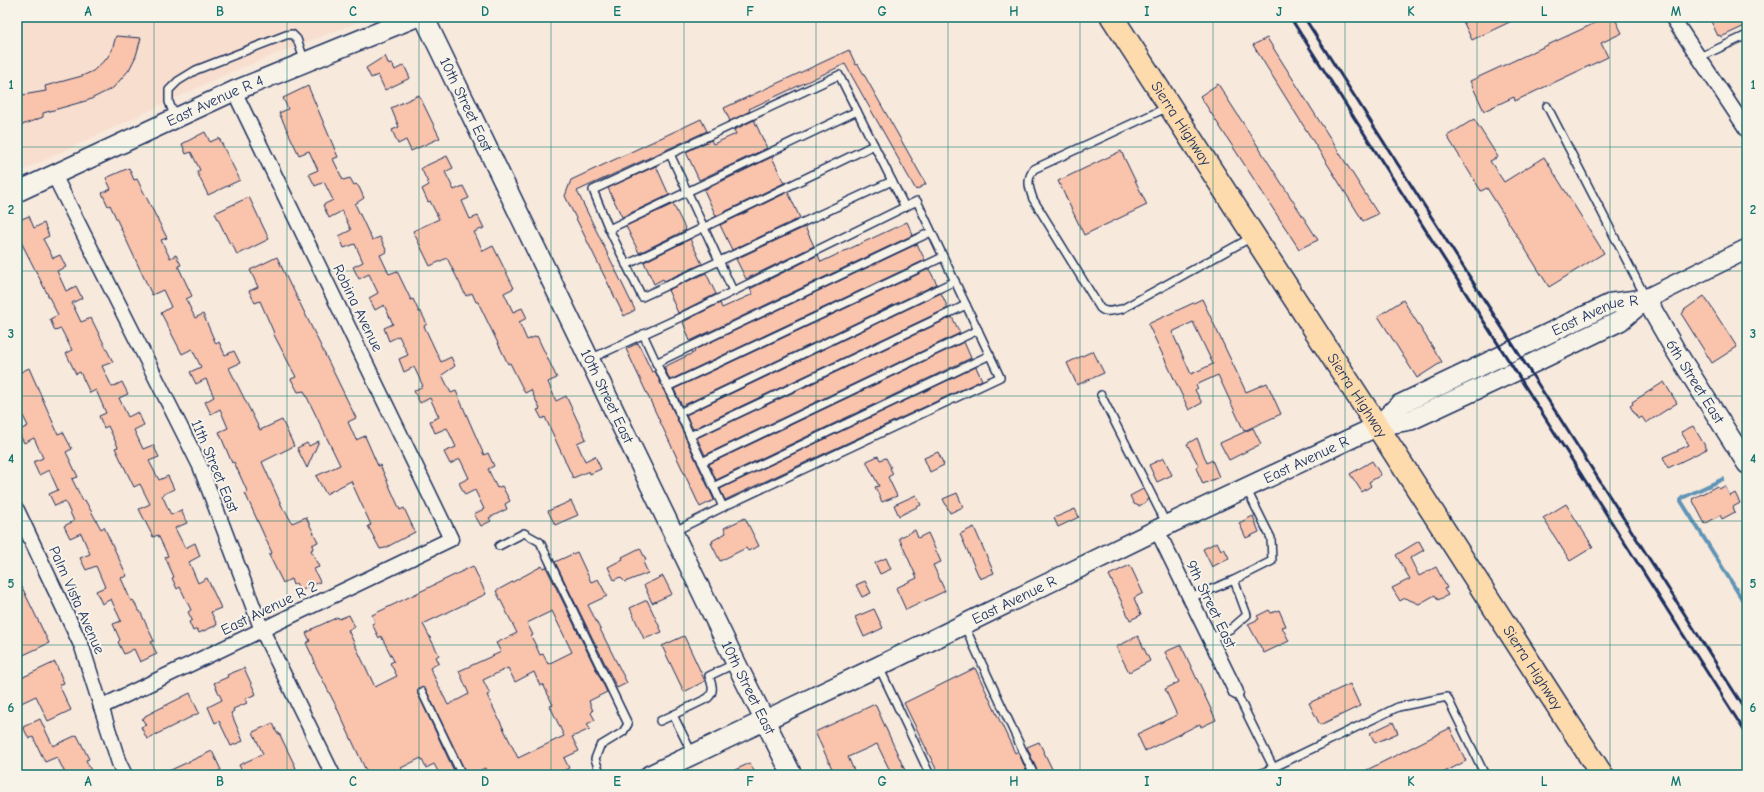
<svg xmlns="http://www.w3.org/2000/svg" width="1764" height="792" font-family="'Comic Neue',sans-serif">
<rect width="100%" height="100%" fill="#f7e9dc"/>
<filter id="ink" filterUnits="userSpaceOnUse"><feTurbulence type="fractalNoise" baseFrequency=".025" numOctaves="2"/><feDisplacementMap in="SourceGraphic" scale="8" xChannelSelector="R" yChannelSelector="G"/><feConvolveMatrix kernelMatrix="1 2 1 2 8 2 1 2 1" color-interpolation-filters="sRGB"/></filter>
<g filter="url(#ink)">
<polygon fill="#f8dece" points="17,17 371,17 233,71 17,173"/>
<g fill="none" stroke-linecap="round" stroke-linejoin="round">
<polyline stroke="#6094b6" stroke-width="4" points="1723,479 1682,498 1681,501 1747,607"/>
</g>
<g fill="#f9c3ac" stroke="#1b2f5e" fill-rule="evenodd">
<polygon points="1461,17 1520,17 1472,40"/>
<polygon points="1608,17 1614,17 1622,33 1601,43 1608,57 1515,101 1514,97 1484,111 1470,81"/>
<polygon points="1709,17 1745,17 1747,25 1721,37 1720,35 1718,36"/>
<polygon points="116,36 141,38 136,56 129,70 113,88 89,100 43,113 43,117 17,127 17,96 46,91 45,86 82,76 93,71 107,58 112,50"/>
<polygon points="1267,38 1378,214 1363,221 1253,45"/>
<polygon points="849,50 856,65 858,64 926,184 916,190 845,64 749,109 750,111 730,121 724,108"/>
<polygon points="385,56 389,65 392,63 395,70 404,65 410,78 385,90 378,75 371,78 366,68"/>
<polygon points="1218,84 1318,240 1299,249 1200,96"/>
<polygon points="308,86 338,157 333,159 343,180 350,178 354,185 356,184 359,187 364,198 355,204 372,240 380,237 387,252 380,255 389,274 397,271 411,300 413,299 419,312 421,312 427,324 424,326 441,362 451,357 455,366 442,375 451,393 456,391 484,455 488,453 494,466 488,469 497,488 502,486 510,501 505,504 507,509 489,518 491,521 481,526 474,514 484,509 475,490 465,495 459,483 469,478 460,459 450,464 444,452 456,447 447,428 435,433 430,421 439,417 430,398 420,403 414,391 423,386 414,367 404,372 399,359 408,355 399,336 389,341 384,328 393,324 384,305 375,310 369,298 378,293 369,274 359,279 353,267 363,262 355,244 344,248 339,236 351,230 342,211 329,218 323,205 333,200 324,182 315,186 309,174 318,170 309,151 299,155 279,113 288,109 283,98"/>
<polygon points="419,95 440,138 411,151 406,140 398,144 392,130 399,127 391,108"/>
<polygon points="701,119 707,131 577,191 635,310 624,316 565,196 571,180"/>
<polygon points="1474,119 1498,157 1490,161 1504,182 1544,157 1604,253 1549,287 1487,188 1481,191 1447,136"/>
<polygon points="754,120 767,148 699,180 686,152 711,140 713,144 736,134 734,130"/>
<polygon points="205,132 210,142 219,138 240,180 208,195 197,172 200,170 191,152 186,154 182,144"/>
<polygon points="1121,151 1147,205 1084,235 1058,181"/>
<polygon points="447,156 453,168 445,172 454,190 463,186 469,198 462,201 470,219 478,216 484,228 474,232 483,251 493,246 514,288 504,293 513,312 522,308 527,318 519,322 527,340 537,336 557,378 548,382 556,401 566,396 586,439 577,443 585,461 595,456 601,469 590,474 589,471 573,478 545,417 542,419 537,410 540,409 531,390 525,393 510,363 508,364 478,302 476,302 472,293 466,296 447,258 430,266 413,231 439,219 430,201 428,202 422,189 429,185 421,168"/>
<polygon points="772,157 784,183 716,216 704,190"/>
<polygon points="656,166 669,195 622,217 608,188"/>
<polygon points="129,168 134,180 137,179 167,238 161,240 170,258 176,255 181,265 178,266 192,296 186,299 195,318 203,314 216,344 219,342 225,355 234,351 240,363 229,368 260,430 282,420 294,446 262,462 284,511 285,510 292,523 306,517 318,542 312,545 313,549 311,550 319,567 314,569 320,582 300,591 296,583 293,585 291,579 283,583 269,555 272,553 245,493 247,491 234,462 232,463 219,432 228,428 220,409 211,414 205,402 214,397 206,379 196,384 190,372 201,367 192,349 182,354 161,313 171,307 163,290 152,295 110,205 108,206 102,193 111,189 106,178"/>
<polygon points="788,192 800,218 732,250 720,225"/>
<polygon points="249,197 269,239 237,255 232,243 230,244 215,213"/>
<polygon points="673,204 686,230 639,253 626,226"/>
<polygon points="29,216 34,228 44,223 49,236 43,239 53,258 60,255 66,267 57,271 66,291 76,286 82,298 72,303 81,322 91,318 113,362 102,366 112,387 122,382 128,394 119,398 128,417 138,412 144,425 134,430 143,449 153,445 159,457 149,461 159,480 168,476 174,489 162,495 171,515 181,510 187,523 175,528 185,548 195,543 200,556 189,562 198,583 207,578 221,608 211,612 217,625 199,633 197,629 193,631 189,622 192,620 188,612 191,610 180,587 177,589 172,578 174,577 165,557 168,556 158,535 153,537 139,509 150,504 140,484 134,487 115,448 118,447 108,426 104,428 99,416 106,413 96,390 90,393 80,372 76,374 66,353 72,350 61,329 55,331 50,319 58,315 17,234 17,221"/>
<polygon points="907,222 913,235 690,341 683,322 720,303 722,308 753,294 750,289 818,255 821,262"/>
<polygon points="805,227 814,246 746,279 736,259"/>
<polygon points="690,239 702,264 664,281 663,279 654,284 644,262"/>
<polygon points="917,244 925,260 670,380 664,367 695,352 694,350"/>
<polygon points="277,257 291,287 292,287 356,418 348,422 356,440 365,436 378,466 380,465 400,510 404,508 415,532 385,548 380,549 368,526 371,525 351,481 326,494 316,476 340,465 304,391 298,392 291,379 296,377 273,333 274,333 260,301 255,303 249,291 258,287 250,270"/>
<polygon points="929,269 937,284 682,406 674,389"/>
<polygon points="706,273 716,294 678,313 668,290"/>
<polygon points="941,293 948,308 693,429 686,415"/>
<polygon points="1704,296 1737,347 1712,363 1682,315 1684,310"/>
<path d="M1202 299 1246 392 1267 383 1281 414 1244 431 1218 375 1196 385 1198 388 1195 390 1202 403 1189 410 1148 324ZM1193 322 1213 364 1191 374 1172 332Z"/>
<polygon points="1403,300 1442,362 1417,378 1378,316"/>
<polygon points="952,317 960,333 705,455 697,438"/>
<polygon points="964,342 971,358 716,480 709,464"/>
<polygon points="638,343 652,372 655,371 714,500 700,507 626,349"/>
<polygon points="1093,351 1104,373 1077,385 1067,363"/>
<polygon points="976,367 982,380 725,500 720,489"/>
<polygon points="29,368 58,434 63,432 72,449 66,452 78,477 72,479 83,501 85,500 101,529 104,527 127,576 121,578 131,601 133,600 139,611 140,611 154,641 151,642 157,654 140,662 134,649 124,654 118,642 120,640 113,624 121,621 111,599 102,604 96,591 105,587 96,566 86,570 80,558 90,554 81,533 70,538 64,526 74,521 65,501 55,506 49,494 58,490 49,470 39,475 33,462 43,458 34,438 24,443 18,431 28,426 17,404 17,374"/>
<polygon points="1664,382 1677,403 1646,423 1642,417 1638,419 1630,406 1633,404 1632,402"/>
<polygon points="1693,426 1707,449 1668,468 1663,457 1689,445 1681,432"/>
<polygon points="1253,428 1261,444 1229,460 1220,443"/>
<polygon points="1197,438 1207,463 1212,460 1219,477 1203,484 1196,468 1199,466 1187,444"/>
<polygon points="319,441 307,468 297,448 307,443 309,446"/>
<polygon points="938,452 944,465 930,472 924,458"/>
<polygon points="878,456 880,460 886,458 891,468 890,468 893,474 888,477 897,496 882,502 875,487 879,486 867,463 867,461"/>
<polygon points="1164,458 1172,475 1157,482 1149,465"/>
<polygon points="1372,461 1381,475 1369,482 1371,486 1362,492 1350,474"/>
<polygon points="1717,486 1719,489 1725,486 1730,496 1735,493 1740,503 1733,507 1735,512 1722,519 1720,515 1705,524 1692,499"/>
<polygon points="1143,489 1148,498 1146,502 1139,506 1134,504 1130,496"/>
<polygon points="957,493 963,507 950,513 943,499"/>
<polygon points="916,495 921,505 899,516 894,505"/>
<polygon points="571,501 578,515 555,525 548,511"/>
<polygon points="1566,504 1593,547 1570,561 1543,518"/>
<polygon points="1075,509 1079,517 1058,527 1054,518"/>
<polygon points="1253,516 1259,532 1246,538 1239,523"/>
<polygon points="745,518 759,546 748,551 746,548 720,561 711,543 713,543 712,541 726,533 724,528"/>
<polygon points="974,527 994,573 980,579 960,534"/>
<polygon points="915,530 918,538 928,533 941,562 933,565 945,591 906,610 896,588 917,578 899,538"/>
<polygon points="1419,541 1424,550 1410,558 1419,576 1436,567 1447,588 1444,589 1448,595 1438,600 1435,595 1419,604 1405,598 1400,601 1392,588 1410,579 1396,555"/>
<polygon points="1217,542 1221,550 1224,548 1229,558 1212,567 1203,549"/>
<polygon points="640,548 646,560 643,562 648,573 625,582 620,577 614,580 608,567 623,559 622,557"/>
<polygon points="577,552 591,582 598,579 607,596 588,605 627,683 617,688 555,562"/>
<polygon points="886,558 891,569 880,574 875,563"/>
<polygon points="1130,565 1143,593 1134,598 1141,615 1130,620 1109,575"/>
<path d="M473 566 486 594 423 624 439 655 436 657 439 663 430 668 448 705 469 694 459 671 501 652 496 643 517 633 496 591 542 566 543 568 546 567 607 692 589 701 593 711 591 713 595 720 587 724 590 729 572 737 579 751 564 758 569 768 555 775H489L485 768 471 775H467L426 690 424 688 420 687 418 690V694L456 775H440L434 764 426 768 421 758 401 768 404 775H368L335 704 314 663 315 662 306 643 310 641 306 633 312 630V629L338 617 339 619 349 615 355 627 348 630 375 687 397 676 390 663 394 661 381 636 379 638 372 624 375 622 372 615ZM552 611 572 652 548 664 543 654 540 655 536 646 531 636 533 635 527 623ZM508 668 515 682 534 672 540 686 543 684 553 705 550 706 564 736 518 758 487 695 490 694 483 680Z"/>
<polygon points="663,576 672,594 652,603 644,585"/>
<polygon points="17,577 49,643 17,658"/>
<polygon points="865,581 871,593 862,597 856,585"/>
<polygon points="647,600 662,632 644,639 630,608"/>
<polygon points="874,609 883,628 864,637 855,617"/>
<polygon points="1269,610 1271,613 1279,610 1286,626 1282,627 1289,641 1264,653 1248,624 1259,619 1257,616"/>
<polygon points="684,636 705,681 684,692 662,646"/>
<polygon points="1138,636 1150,661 1129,672 1116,647"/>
<polygon points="1181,645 1216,720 1201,727 1200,724 1145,751 1137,734 1177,715 1165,689 1179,682 1165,652"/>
<polygon points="55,662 64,683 59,685 71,710 48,721 36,696 17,705 17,680"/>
<polygon points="244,668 256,694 245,699 247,703 233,709 234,711 231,713 243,741 231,746 219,721 215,723 208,707 222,700 214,683 228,677 227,675"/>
<polygon points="975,668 1015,753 1018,751 1028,775 939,775 904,703"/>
<polygon points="1350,684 1360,706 1320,725 1309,703"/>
<polygon points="190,693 199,713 147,739 141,727 146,725 142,719 145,717 145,716"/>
<polygon points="875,704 907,775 892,775 877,744 848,757 856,775 835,775 815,732"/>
<polygon points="40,719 53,746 77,735 89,759 86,760 93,775 66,775 57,757 45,762 33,737 29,739 23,727"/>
<polygon points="1393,722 1398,733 1375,743 1370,733"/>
<polygon points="273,723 277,733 279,733 296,768 290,772 291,775 244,775 239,765 263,754 253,732"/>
<polygon points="1450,728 1466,761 1439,775 1357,775"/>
<polygon points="1039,742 1055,775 1039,775 1027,747"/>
<polygon points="212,751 221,770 209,775 160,775"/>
<polygon points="750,763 756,775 724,775"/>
</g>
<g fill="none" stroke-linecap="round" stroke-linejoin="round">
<g stroke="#1b2f5e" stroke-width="10">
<g id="lane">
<polyline points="1676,23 1686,17"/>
<polyline points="1698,58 1747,35"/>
<polyline points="1547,106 1646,298"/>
<path d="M1168 107 1034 169C1026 179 1029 188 1033 199L1100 308C1106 314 1115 310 1122 309L1252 237"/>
<polyline points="175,118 169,102 169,90 178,81 196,70 286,35 292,34 297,39 305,62"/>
<polyline points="670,154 593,190 609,229 857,111"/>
<polyline points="609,229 642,297 892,181"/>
<polyline points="626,265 874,145"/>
<polyline points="733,291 670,154 839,75 905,207"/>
<polyline points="590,359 681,317 917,201 1000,377 723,507 643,334"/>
<polyline points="656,363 931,232"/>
<polyline points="667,387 943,257"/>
<polyline points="1101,395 1167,525"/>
<polyline points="679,413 955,281"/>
<polyline points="690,436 966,305"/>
<polyline points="702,462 978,330"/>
<polyline points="713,487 990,355"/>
<polyline points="673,532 723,507"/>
<polyline points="499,546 524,533 540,542 628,724 623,732 600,746 595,759 601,775"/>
<polyline points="1190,598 1234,580 1272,561 1271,538 1246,488"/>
<polyline points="964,625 1034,775"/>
<polyline points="1210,639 1232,628 1247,615 1234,580"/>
<polyline points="879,667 930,775"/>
<polyline points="422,692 462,775"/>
<polyline points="1236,692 1277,775"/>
<polyline points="660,721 673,715"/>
<path d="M692 753 673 715 708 698C715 691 712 685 709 676L736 663"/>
<polyline points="1258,775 1398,707 1447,697 1485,775"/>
</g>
</g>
<g stroke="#1b2f5e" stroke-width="17">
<g id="street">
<polyline points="1672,17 1747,130"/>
<polyline points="54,175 200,466 262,630 333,775"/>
<polyline points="17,510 82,647 119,763 125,775"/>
<polyline points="1157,530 1236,692"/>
<polyline points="101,707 451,539 234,91"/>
</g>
</g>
<g stroke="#1b2f5e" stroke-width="22">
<g id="secondary">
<path id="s1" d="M424 17 736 663 792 775"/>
<path id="s2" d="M17 192 234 91 416 17"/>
<path id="s3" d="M1646 299 1674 348 1747 464"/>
<path id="s4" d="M1378 426 1399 405 1612 303 1646 299"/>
<path id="s5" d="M650 775 879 666 1167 525 1354 437 1378 426 1411 420 1527 366 1620 321 1646 299 1747 249"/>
</g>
</g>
<g stroke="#1b2f5e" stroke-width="25">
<g id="highway">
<path id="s6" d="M1112 17 1361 401 1602 775"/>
</g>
</g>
<use href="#lane" stroke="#f7f3e8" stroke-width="7"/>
<use href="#street" stroke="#f7f3e8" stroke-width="14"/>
<use href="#secondary" stroke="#f7f3e8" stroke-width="19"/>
<use href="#highway" stroke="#fedbac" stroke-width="22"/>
<g stroke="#1b2f5e" stroke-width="3">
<polyline points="1290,17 1747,735"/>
<polyline points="1304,17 1747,712"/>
</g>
</g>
</g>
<path fill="none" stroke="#0f766e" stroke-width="1" stroke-opacity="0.55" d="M154 17V775M287 17V775M419 17V775M551 17V775M684 17V775M816 17V775M948 17V775M1080 17V775M1213 17V775M1345 17V775M1477 17V775M1610 17V775M17 147H1747M17 271H1747M17 396H1747M17 521H1747M17 645H1747"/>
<g text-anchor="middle" stroke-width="4" stroke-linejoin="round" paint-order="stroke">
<g font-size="15" fill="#1b2f5e" stroke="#f7f3e8">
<text dy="5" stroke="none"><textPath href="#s2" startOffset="218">East Avenue R 4</textPath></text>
<text dy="5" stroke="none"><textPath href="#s1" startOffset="97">10th Street East</textPath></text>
<text dy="5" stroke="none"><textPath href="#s6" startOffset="127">Sierra Highway</textPath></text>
<text transform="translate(358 308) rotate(64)" y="5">Robina Avenue</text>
<text dy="5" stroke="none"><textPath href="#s4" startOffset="246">East Avenue R</textPath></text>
<text dy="5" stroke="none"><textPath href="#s3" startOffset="96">6th Street East</textPath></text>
<text dy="5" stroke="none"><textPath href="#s6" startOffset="451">Sierra Highway</textPath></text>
<text dy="5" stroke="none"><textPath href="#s1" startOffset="421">10th Street East</textPath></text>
<text dy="5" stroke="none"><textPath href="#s5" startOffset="728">East Avenue R</textPath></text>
<text transform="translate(215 466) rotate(67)" y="5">11th Street East</text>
<text transform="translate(77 600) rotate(66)" y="5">Palm Vista Avenue</text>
<text dy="5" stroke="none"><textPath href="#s5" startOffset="404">East Avenue R</textPath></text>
<text transform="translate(1211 604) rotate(64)" y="5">9th Street East</text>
<text transform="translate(269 608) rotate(-26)" y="5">East Avenue R 2</text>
<text dy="5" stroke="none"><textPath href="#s6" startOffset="775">Sierra Highway</textPath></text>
<text dy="5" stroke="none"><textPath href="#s1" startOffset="745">10th Street East</textPath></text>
</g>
</g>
<rect width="1764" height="792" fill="none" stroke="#f7f3e8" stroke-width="44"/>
<rect x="22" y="22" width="1720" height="748" fill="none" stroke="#0f766e" stroke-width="1.5"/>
<g font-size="13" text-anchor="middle" font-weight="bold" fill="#0f766e">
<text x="88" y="16">A</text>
<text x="220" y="16">B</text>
<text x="353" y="16">C</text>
<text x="485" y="16">D</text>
<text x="617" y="16">E</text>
<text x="750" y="16">F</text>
<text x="882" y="16">G</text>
<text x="1014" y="16">H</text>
<text x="1147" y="16">I</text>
<text x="1279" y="16">J</text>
<text x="1411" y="16">K</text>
<text x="1544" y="16">L</text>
<text x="1676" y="16">M</text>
<text x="11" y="89">1</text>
<text x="1753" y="89">1</text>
<text x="11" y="214">2</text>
<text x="1753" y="214">2</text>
<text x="11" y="338">3</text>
<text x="1753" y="338">3</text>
<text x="11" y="463">4</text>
<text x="1753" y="463">4</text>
<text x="11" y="588">5</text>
<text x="1753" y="588">5</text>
<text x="11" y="712">6</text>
<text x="1753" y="712">6</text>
<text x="88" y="786">A</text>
<text x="220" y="786">B</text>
<text x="353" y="786">C</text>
<text x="485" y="786">D</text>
<text x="617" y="786">E</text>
<text x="750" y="786">F</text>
<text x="882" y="786">G</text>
<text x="1014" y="786">H</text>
<text x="1147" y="786">I</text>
<text x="1279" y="786">J</text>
<text x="1411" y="786">K</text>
<text x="1544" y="786">L</text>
<text x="1676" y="786">M</text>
</g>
</svg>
